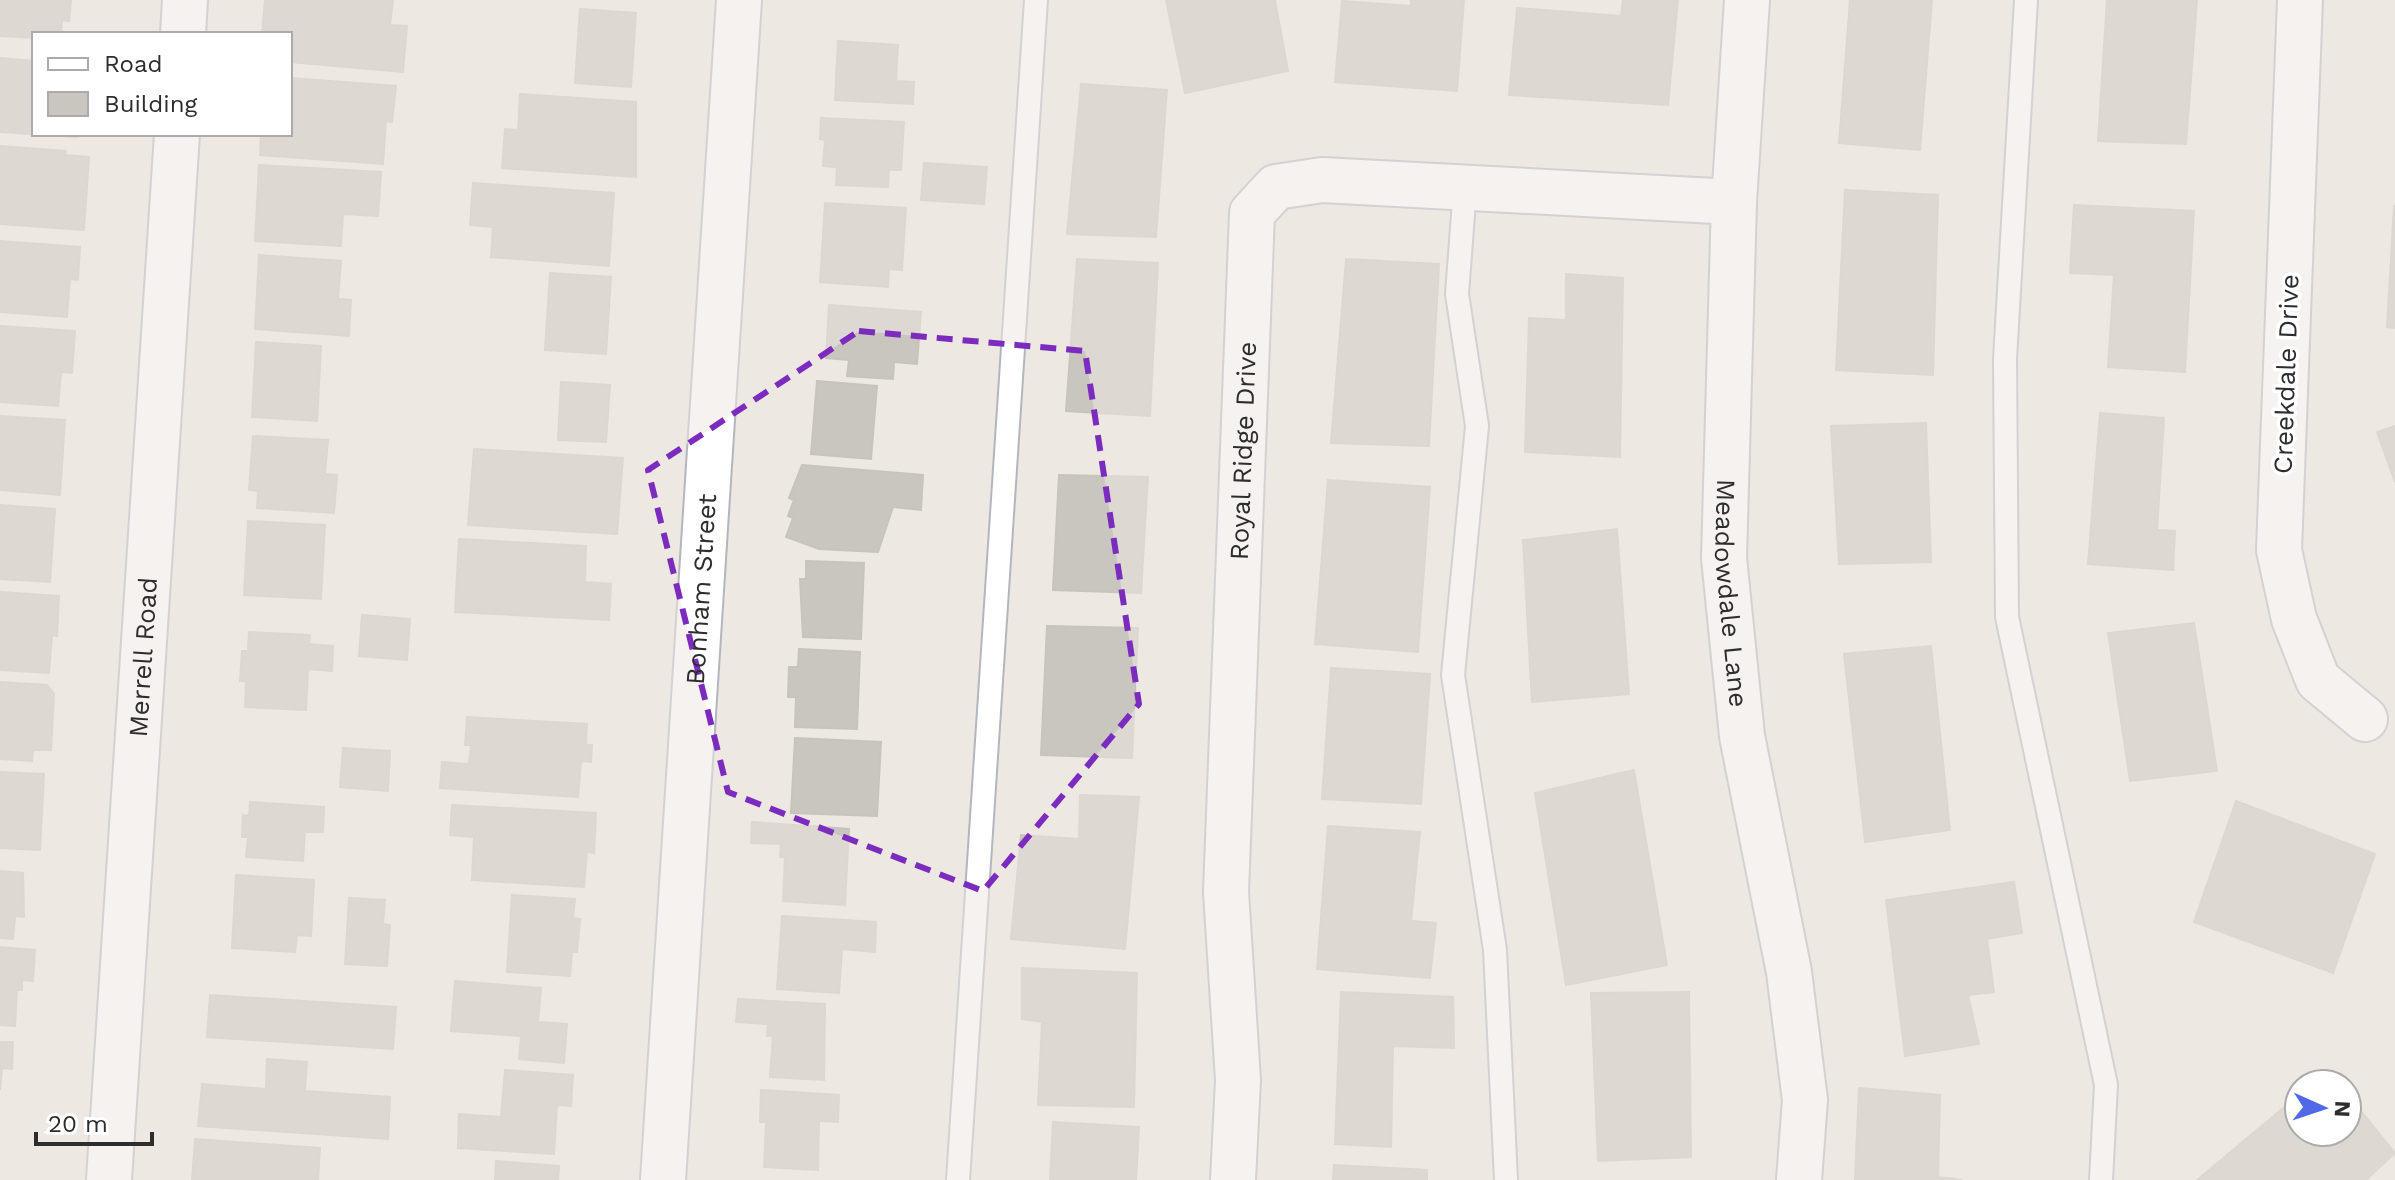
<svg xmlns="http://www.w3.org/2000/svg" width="2395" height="1180" font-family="'Work Sans',sans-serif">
<rect width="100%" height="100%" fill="#ede8e1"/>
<g fill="#c9c6bf" stroke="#c8c4ba" stroke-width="2">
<polygon points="0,0 71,0 69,21 62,20 61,34 34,34 34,38 0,36"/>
<polygon points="265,0 393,0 390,25 407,26 403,72 290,62 290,34 262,34"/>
<polygon points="1166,0 1275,0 1288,71 1185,93"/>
<polygon points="1411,0 1464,0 1457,91 1335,82 1342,1 1411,6"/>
<polygon points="1623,0 1678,0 1668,105 1509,95 1517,8 1621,16"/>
<polygon points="1850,0 1932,0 1920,150 1839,143"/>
<polygon points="2107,0 2197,0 2186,144 2098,141"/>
<polygon points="580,9 636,13 631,87 575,83"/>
<polygon points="838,41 898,45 896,81 914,82 913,104 835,100"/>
<polygon points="0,58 34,61 34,134 77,134 77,137 0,132"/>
<polygon points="290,78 396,86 392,122 386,121 383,164 260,155 261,134 290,134"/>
<polygon points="1081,84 1167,90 1156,237 1067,234"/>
<polygon points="520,94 636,102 636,177 502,168 505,129 518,130"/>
<polygon points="821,118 904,122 901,170 889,170 888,187 836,185 837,167 823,166 825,140 820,139"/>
<polygon points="0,146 66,151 65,155 89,157 84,230 0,224"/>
<polygon points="924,163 987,167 984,204 921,200"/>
<polygon points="259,165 381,172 378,216 343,214 341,246 255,241"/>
<polygon points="473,183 614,193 609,266 491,257 493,227 470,225"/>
<polygon points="1845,190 1938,195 1933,375 1836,370"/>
<polygon points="825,203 906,208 902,270 889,269 888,287 820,282"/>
<polygon points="2074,205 2194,211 2185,372 2108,367 2114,275 2070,273"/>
<polygon points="2394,206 2395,206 2395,328 2387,327"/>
<polygon points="0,241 80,247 78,280 70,279 67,317 0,312"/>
<polygon points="259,255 341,261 338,299 351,300 349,336 255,329"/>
<polygon points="1077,259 1158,263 1150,416 1066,411"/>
<polygon points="1346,259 1439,264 1429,446 1331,443"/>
<polygon points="550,273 611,277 606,354 545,350"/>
<polygon points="1566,274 1623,278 1620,457 1525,452 1529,318 1566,320"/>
<polygon points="829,305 921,312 917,364 894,362 893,379 847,376 849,360 826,358"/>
<polygon points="0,326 75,331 72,373 61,372 58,406 0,402"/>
<polygon points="256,342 321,346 317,421 252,417"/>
<polygon points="817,381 877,386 871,459 811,454"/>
<polygon points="561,382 610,385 606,442 558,440"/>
<polygon points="2100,413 2164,418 2157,530 2175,531 2173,570 2088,564"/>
<polygon points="0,416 65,420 60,495 0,490"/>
<polygon points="1926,423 1931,562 1839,564 1831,426"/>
<polygon points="2395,426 2395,482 2377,432"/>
<polygon points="253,436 328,440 325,474 337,475 334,513 257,508 258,491 249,490"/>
<polygon points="474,449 623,458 617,534 468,525"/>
<polygon points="802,465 923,475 921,510 893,507 878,552 819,549 786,537 793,518 788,516 794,500 789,498"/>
<polygon points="1059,475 1148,477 1141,593 1053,590"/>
<polygon points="1328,480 1430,487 1418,652 1315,644"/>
<polygon points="0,505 55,509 50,582 0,579"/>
<polygon points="248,521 325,525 321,599 244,595"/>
<polygon points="1617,529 1629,694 1532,702 1523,540"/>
<polygon points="459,539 586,546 585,582 611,584 609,620 455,612"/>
<polygon points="806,561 864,563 861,639 803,637 800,579 806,579"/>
<polygon points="0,592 59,596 57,636 52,635 49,673 0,670"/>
<polygon points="362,615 410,619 407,660 359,656"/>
<polygon points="2194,623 2217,771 2130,781 2108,633"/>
<polygon points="1047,626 1138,628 1132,758 1041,755"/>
<polygon points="249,632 310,635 309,644 333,646 332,671 308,669 306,710 245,707 246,681 240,681 242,651 248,651"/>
<polygon points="1931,646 1950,830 1865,842 1844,654"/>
<polygon points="799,649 860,652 857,729 795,727 796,697 788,697 789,667 798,667"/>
<polygon points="1331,668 1430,674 1421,804 1322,799"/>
<polygon points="0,682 47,685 54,694 51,750 33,750 32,761 0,759"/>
<polygon points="467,717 587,724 586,745 592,745 591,762 581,761 578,797 440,788 442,762 469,764 471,745 465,745"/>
<polygon points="795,738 881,742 877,816 791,813"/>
<polygon points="343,748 390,751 388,791 340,787"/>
<polygon points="1634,770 1667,965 1566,985 1535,793"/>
<polygon points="0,772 44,774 40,850 0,848"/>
<polygon points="1080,795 1139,797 1125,949 1011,939 1021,835 1079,839"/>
<polygon points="2236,801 2375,854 2333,973 2194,922"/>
<polygon points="250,802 324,807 323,832 305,832 303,861 246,857 248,837 242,837 243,815 249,816"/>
<polygon points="452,805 596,813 594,853 587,852 584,887 472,880 474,837 450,835"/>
<polygon points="752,822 849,829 845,905 783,901 785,857 780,857 781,844 751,843"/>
<polygon points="1328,826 1420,832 1411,921 1436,923 1430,978 1317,969"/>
<polygon points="0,871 23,873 24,917 15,916 13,939 0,938"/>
<polygon points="236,875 314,880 311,936 297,935 295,952 232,948"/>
<polygon points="2014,882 2022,933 1987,939 1994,992 1968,995 1979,1044 1905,1056 1886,900"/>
<polygon points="512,895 575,899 573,918 580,919 577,952 572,952 570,976 507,972"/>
<polygon points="349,898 385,900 383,924 390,925 387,966 345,964"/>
<polygon points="782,916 876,922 875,952 842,949 839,993 777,989"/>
<polygon points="0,947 35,950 33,981 22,980 22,990 17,990 15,1026 0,1025"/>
<polygon points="1022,968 1137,973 1134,1107 1038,1105 1042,1022 1022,1019"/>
<polygon points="455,981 541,988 538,1022 567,1024 564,1063 519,1059 521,1036 451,1031"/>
<polygon points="1341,992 1453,997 1454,1048 1393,1046 1391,1147 1335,1144"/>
<polygon points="1689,992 1691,1157 1598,1161 1591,993"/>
<polygon points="210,995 396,1007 393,1049 207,1037"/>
<polygon points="738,999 825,1004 824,1080 770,1077 773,1036 767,1036 768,1024 736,1022"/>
<polygon points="0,1042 13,1042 12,1069 2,1068 0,1090"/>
<polygon points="267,1059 307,1062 305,1091 390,1097 388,1139 198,1126 202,1084 266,1089"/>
<polygon points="505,1070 573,1075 571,1106 557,1105 554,1154 458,1148 459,1114 501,1117"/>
<polygon points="2328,1071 2339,1084 2313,1084"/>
<polygon points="1859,1088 1940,1095 1938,1177 1963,1180 1855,1180"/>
<polygon points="761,1090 839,1095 838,1122 819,1121 818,1170 764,1167 766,1122 760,1122"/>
<polygon points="2347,1094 2395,1153 2366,1180 2197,1180 2299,1095 2299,1132 2347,1132"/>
<polygon points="1053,1122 1139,1127 1136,1180 1050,1180"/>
<polygon points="195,1139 320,1148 318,1180 192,1180"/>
<polygon points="496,1161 559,1166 558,1180 495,1180"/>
<polygon points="1334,1165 1427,1170 1427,1180 1333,1180"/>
</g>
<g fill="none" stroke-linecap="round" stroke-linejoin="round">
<g stroke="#b4b6bf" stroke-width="26">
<g id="service">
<polyline points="2026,0 2005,359 2007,617 2106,1085 2101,1180"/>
<polyline points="1465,188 1457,294 1477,426 1453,675 1495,950 1506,1180"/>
<polyline points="958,1180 1036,0"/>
</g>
</g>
<g stroke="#b4b6bf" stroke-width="48">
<g id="minor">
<path id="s1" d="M1747 0 1734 202 1724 558 1742 736 1789 972 1805 1100 1799 1180"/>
<polyline points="2300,0 2279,550 2294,619 2318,680 2365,719"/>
<polyline points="183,34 185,0"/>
<path id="s2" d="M109 1180 177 134"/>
<path id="s3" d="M663 1180 739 0"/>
<path id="s4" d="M1233 1180 1238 1080 1226 892 1252 213 1276 187 1322 180 1734 202"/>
</g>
</g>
<use href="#service" stroke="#fff" stroke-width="22"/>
<use href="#minor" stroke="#fff" stroke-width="44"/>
</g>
<path d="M0 0H2395V1180H0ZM859 331 1085 351 1139 704 983 891 728 792 648 470Z" fill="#ede8e1" fill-opacity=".55" fill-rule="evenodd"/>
<path fill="none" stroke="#7b2cbf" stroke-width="6" stroke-dasharray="16 10" stroke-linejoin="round" d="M859 331 1085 351 1139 704 983 891 728 792 648 470Z"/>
<g text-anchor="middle" stroke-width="7" stroke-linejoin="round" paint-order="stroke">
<g font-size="26" fill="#2d2d2d" stroke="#fff">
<text transform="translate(2286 374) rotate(-88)" y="9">Creekdale Drive</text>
<text dy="9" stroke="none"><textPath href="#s4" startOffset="730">Royal Ridge Drive</textPath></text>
<text dy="9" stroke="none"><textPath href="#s3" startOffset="592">Bonham Street</textPath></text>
<text dy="9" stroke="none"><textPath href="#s1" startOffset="594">Meadowdale Lane</textPath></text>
<text dy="9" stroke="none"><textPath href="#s2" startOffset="524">Merrell Road</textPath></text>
</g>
</g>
<rect x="32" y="32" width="260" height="104" fill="#ffffff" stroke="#ababab" stroke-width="2"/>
<rect x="48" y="58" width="40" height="12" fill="#ffffff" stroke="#ababab" stroke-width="2"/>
<text x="104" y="72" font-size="24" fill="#2d2d2d">Road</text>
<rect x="48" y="92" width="40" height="24" fill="#c9c6bf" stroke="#ababab" stroke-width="2"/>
<text x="104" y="112" font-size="24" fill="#2d2d2d">Building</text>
<g transform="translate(2323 1108) rotate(93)"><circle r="38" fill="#ffffff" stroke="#ababab" stroke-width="2"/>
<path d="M0-6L14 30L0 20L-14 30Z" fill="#5169e9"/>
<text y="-12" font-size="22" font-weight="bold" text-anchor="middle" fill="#2d2d2d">N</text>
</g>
<path d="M36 1132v12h116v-12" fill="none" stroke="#2d2d2d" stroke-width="4"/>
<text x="48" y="1132" font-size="24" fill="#2d2d2d" stroke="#ffffff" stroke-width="6" paint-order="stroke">20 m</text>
</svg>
